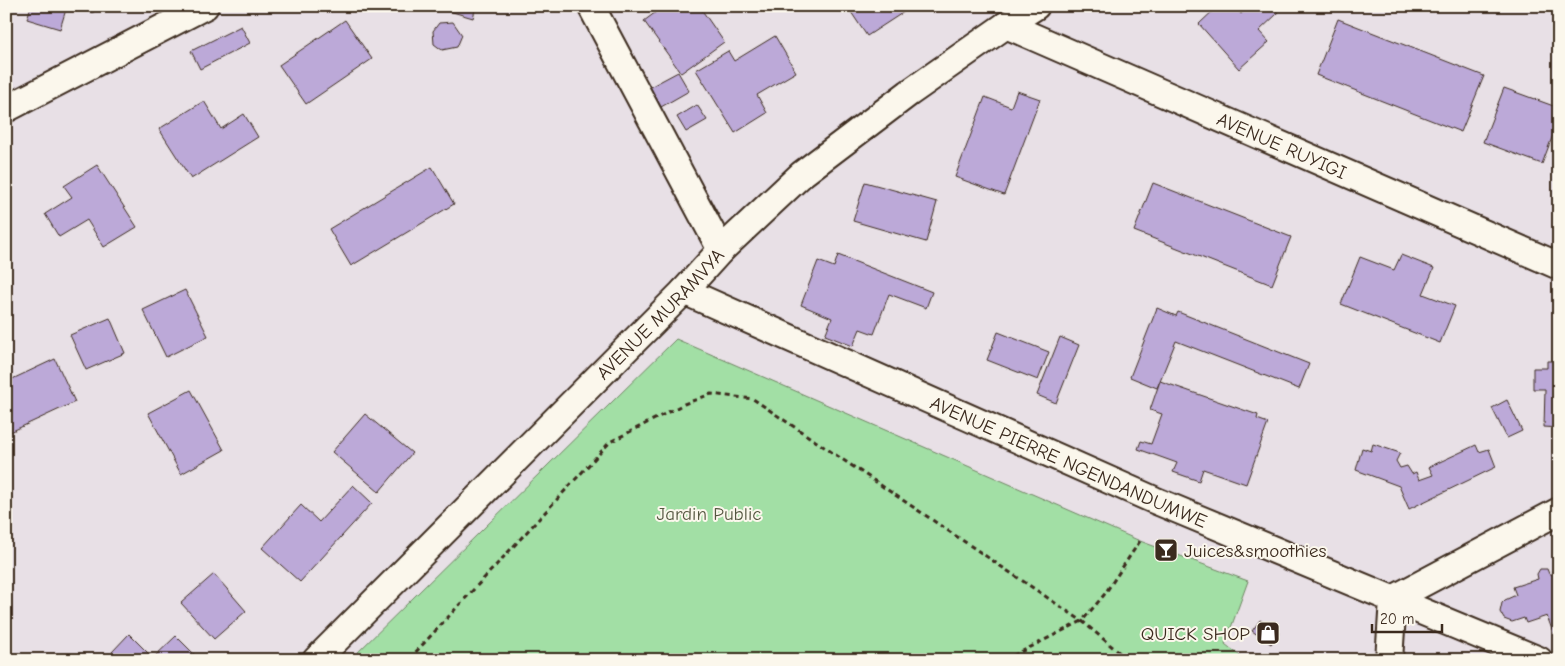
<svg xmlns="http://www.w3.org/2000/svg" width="1565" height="666" font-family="'Comic Neue',sans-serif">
<rect width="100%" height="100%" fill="#e8e0e6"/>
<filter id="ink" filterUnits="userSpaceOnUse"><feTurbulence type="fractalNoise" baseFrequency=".02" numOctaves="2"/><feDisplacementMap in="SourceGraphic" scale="10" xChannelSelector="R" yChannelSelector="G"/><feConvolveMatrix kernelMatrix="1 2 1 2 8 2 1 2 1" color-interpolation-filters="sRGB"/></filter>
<g filter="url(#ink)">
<polygon fill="#a2dfa5" stroke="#6e8462" points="676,339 1140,541 1248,581 1225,644 1245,660 350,660"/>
<g fill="#bca9d8" stroke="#3b2a1e">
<polygon points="31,6 67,6 60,29 27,19"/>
<polygon points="73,6 95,6 93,13"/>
<polygon points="432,6 476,6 473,18"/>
<polygon points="664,6 699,6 724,42 681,73 644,21"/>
<polygon points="847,6 913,6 867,36"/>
<polygon points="1218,6 1234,6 1241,14 1249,6 1272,6 1278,13 1259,31 1269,42 1239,69 1199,24"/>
<polygon points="1338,19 1484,76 1461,132 1316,75"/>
<polygon points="345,20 372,59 306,104 279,65"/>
<polygon points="453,22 462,35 457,47 442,50 434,44 433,31 439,23"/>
<polygon points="241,26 250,43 200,69 191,51"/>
<polygon points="775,36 796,72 757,95 767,113 735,133 696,70 728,51 734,61"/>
<polygon points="678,72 689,91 661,107 650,87"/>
<polygon points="1504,88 1559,108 1559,119 1542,164 1483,142"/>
<polygon points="1017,91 1040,99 1004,195 955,177 985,97 1011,107"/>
<polygon points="204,101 221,129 244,114 258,137 191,179 159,129"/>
<polygon points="697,105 707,120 686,132 677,117"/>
<polygon points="97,165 137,227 104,247 87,220 59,237 45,214 72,197 64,186"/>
<polygon points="432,167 454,204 351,266 329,229"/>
<polygon points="865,182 937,202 926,242 853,221"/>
<polygon points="1153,183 1291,237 1272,285 1134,231"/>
<polygon points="838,255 932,292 926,308 889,294 874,334 860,329 853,346 825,335 832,318 801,305 818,261 834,267"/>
<polygon points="1401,255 1434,268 1423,294 1455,306 1440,343 1341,304 1360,257 1394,270"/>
<polygon points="185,290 208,336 166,357 143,310"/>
<polygon points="1157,308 1176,316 1178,312 1309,364 1299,389 1176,341 1157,388 1130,377"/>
<polygon points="110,318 125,353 86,370 70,335"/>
<polygon points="998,332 1049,352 1038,380 987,360"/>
<polygon points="1060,337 1079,345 1056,403 1037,395"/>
<polygon points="55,359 75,402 6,434 6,382"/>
<polygon points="1547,361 1559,361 1559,428 1544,427 1545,389 1533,389 1533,368 1547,368"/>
<polygon points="1160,381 1258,415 1257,419 1268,423 1246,484 1203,469 1199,481 1173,472 1177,463 1138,449 1141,441 1151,444 1162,414 1150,410"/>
<polygon points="191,390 224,450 181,474 148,413"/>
<polygon points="1507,400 1522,431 1507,438 1492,408"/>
<polygon points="365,414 412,453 379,492 332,452"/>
<polygon points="1373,444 1400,453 1396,461 1400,468 1407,466 1412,474 1416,472 1419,480 1433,475 1429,467 1476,445 1479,452 1489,449 1496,467 1409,509 1399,486 1356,470 1362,448 1371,451"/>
<polygon points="353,485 372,503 300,582 262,548 301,505 319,522"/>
<polygon points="1558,566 1559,638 1554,635 1547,616 1526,623 1524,618 1512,622 1504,619 1500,612 1502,603 1505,600 1516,595 1513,587 1538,579 1537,574 1540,569 1547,569 1549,574 1553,574 1552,571"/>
<polygon points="214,574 246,611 214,639 181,603"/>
<polygon points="1260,620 1279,633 1271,644 1252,631"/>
<polygon points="129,634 153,658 176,636 200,660 120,660 112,652"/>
</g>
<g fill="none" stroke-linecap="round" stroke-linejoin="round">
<g stroke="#3b2a1e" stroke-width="30">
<g id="street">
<polyline points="591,6 721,250"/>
<path id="s1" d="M1006 25 1559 266"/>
<polyline points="6,109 205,6"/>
<path id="s2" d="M684 291 1154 500 1539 660"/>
<path id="s3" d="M316 660 684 291 721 250 802 174 909 93 1006 25 1036 6"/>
<polyline points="1389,660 1393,599 1559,511"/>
</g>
</g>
<g stroke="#3b2a1e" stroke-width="3" stroke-dasharray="5 4" stroke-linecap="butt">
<polyline points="412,660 413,655 610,442 684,404 711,394 753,399 1082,621 1128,660"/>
<polyline points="1005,660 1082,621 1104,595 1140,541"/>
</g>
<use href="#street" stroke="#fbf7ec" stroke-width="26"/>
</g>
</g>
<defs>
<g id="bar-square" transform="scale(1.25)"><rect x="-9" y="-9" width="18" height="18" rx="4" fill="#3b2a1e" stroke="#fbf7ec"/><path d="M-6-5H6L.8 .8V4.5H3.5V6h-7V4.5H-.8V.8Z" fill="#fff"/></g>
<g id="shop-square" transform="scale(1.25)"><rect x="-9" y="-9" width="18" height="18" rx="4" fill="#3b2a1e" stroke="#fbf7ec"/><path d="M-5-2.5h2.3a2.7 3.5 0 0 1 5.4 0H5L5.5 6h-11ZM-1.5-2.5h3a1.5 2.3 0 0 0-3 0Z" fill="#fff"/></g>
</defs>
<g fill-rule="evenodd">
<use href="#bar-square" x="1166" y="550"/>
<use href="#shop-square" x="1268" y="633"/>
</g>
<g text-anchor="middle" stroke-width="4" stroke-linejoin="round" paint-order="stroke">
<g font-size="19" fill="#3b2a1e" stroke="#fbf7ec">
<text dy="7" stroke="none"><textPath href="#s1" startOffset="301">AVENUE RUYIGI</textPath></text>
<text dy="7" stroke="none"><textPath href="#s3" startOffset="488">AVENUE MURAMVYA</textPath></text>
<text dy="7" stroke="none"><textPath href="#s2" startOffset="421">AVENUE PIERRE NGENDANDUMWE</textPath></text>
</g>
<g font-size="19" fill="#555740" stroke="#fbf7ec">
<text x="709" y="520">Jardin Public</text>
</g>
<g font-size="19" fill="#3b2a1e" stroke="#fbf7ec" text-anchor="start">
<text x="1184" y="557">Juices&amp;smoothies</text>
<text x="1250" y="640" text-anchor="end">QUICK SHOP</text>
</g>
</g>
<rect width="1565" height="666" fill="none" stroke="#fbf7ec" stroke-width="25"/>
<rect x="12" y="12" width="1540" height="641" fill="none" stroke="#3b2a1e" stroke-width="2" filter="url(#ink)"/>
<path d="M1372 624v8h70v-8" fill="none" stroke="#3b2a1e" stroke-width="2.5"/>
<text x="1380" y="624" font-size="15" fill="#3b2a1e" stroke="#fbf7ec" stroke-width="4" paint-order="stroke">20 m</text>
</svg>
